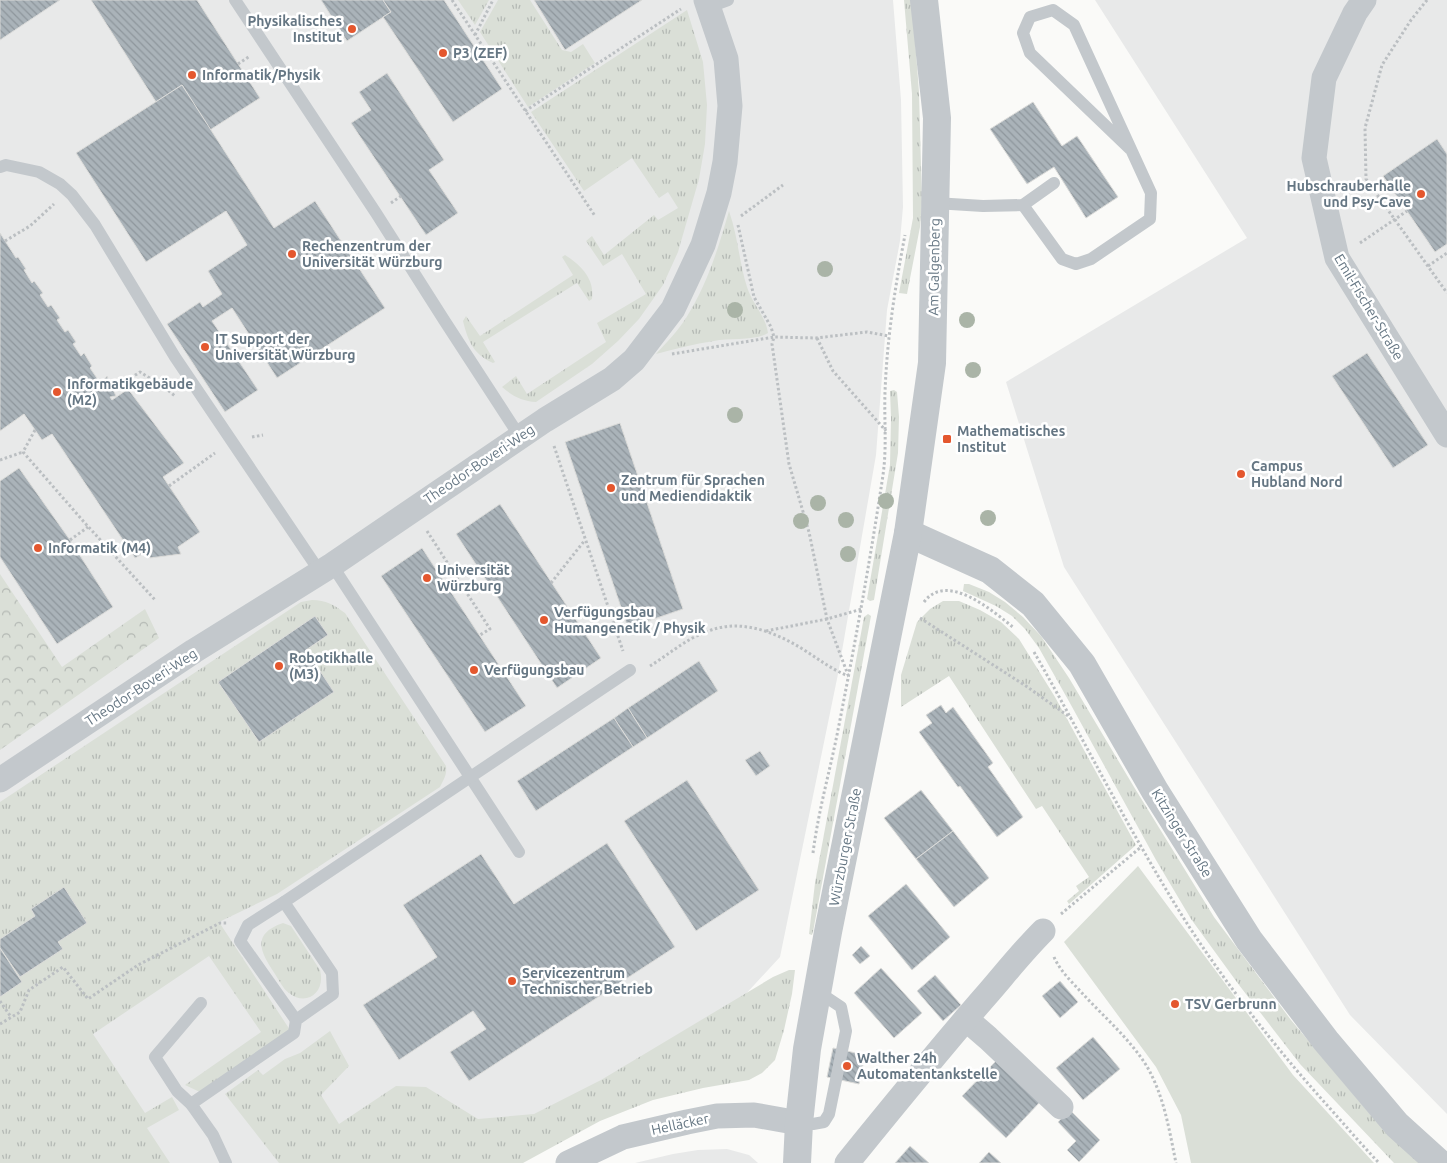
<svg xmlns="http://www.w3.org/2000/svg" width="1447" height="1163" font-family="Ubuntu,sans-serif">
<defs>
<pattern id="grass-tufts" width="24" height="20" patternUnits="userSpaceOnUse" patternTransform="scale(1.25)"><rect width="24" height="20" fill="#dadfd7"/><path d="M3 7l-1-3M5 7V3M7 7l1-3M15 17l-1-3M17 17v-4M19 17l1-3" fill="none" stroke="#b4b9b4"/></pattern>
<pattern id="forest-crowns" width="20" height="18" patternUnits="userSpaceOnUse" patternTransform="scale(1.25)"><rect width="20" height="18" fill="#dadfd7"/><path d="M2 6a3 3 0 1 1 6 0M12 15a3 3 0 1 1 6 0" fill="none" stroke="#b4b9b4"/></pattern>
<pattern id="building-back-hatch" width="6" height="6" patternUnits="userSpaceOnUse" patternTransform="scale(1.25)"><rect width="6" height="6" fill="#aab3b9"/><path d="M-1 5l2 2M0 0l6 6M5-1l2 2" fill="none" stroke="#8e969c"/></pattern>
</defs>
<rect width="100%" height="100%" fill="#fafaf8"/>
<g fill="#e8e9e9">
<polygon points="0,0 893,0 901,100 903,207 900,241 887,310 876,455 838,674 780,957 683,1062 498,1163 0,1163"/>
<polygon points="1095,0 1447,0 1447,1114 1350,1015 1064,567 1006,382 1247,238"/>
<polygon points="727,1149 749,1155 758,1163 635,1163 673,1154 698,1150"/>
</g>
<g fill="url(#grass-tufts)">
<polygon points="458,0 489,0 475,25"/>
<polygon points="498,0 530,0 562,50 571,52 583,44 595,63 528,107 480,32"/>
<polygon points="904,0 912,0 919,92 922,202 920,227 907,294 899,293 913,218 912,94"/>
<path d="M687 10 703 62 707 105 705 144 699 179 678 252 663 285 639 319 618 341 592 364 536 402C522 401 512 396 502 387L516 376 527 394 606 342 597 323 646 294 622 254 603 266 586 241 592 236 604 255 654 215 658 220 678 208 668 192 659 198 632 158 584 191 531 112Z"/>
<path d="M729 211C738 236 739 262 747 287 752 303 766 317 768 333 756 341 729 338 714 341 694 344 675 349 656 354 666 343 678 331 686 318 707 285 718 249 729 211Z"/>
<path d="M565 255C581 265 595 279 592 299L589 301 577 283 483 342 495 362 493 363C473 354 468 341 463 321L466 316 480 336 573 275 562 257Z"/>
<polygon points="894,390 897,392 899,417 898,453 874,600 870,601 867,599 890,465 891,418 890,391"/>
<polygon points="964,584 969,584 989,592 1005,602 1023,617 1041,636 1069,678 1134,787 1214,917 1291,1020 1369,1113 1419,1163 1394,1163 1300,1064 1239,985 1191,919 1156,860 1071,705 1039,648 1025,629 1012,616 996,606 963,591"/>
<path d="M312 600C326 600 334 605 345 613L446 766C447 775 444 779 440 787L277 894 219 922 290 1030 202 1093 185 1085 261 1032 209 956 93 1034 145 1113 172 1097 179 1110 147 1128 170 1163H0V802L301 602Z"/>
<polygon points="943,601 959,601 980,610 1001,622 1019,639 1055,697 1136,845 1069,904 1067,901 1079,891 1076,886 1089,877 1042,806 1036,809 949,676 901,707 901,675 917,622 930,609"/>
<polygon points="868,614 871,616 813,932 812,935 809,934 815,883 864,617"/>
<path d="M283 923 291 926 320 970C326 993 306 1007 289 993 283 989 279 980 275 974 260 952 251 934 283 923Z"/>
<polygon points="789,970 795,970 792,994 784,1030 775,1060 762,1073 749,1080 703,1088 653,1100 600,1121 523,1163 279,1163 225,1094 258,1070 263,1075 285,1059 300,1053 330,1031 349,1066 321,1095 339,1124 396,1086 426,1087 478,1119 534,1114 601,1080 773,977"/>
</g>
<polygon fill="url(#forest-crowns)" points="0,574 62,667 145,609 159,638 0,750"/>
<polygon fill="#dadfd7" points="1138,866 1293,1075 1374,1163 1191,1163 1181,1115 1156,1067 1064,942"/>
<g fill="url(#building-back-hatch)" stroke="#dcdcda">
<polygon points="0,0 60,0 0,40"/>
<polygon points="91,0 197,0 260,98 210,130 182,85 156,102"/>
<polygon points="321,0 383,0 391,12 347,41"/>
<polygon points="383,0 444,0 502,89 453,122 383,17 391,12"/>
<polygon points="534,0 642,0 565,50"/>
<polygon points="387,73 444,160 429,170 458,213 426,235 351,123 371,110 359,92"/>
<polygon points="182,85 274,228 315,201 385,308 277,378 232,308 212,321 258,390 225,412 167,324 200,302 203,307 222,294 208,271 247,245 226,211 146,262 76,153"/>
<polygon points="1033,102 1062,146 1077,136 1118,197 1086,218 1054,167 1027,184 990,129"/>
<polygon points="1437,139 1447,154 1447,244 1435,252 1383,176"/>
<polygon points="0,233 16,258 18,257 26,269 24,270 32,283 34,281 43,293 40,295 48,307 51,305 60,318 57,320 65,332 68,330 76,342 73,344 81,356 84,353 92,366 90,368 101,384 107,376 116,396 110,397 112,400 128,389 184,463 163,477 200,532 178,547 181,554 150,558 146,552 135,558 52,434 42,440 24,414 0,431"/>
<polygon points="1367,353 1428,445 1393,468 1332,376"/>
<polygon points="620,423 683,609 628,628 565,442"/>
<polygon points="19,468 70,540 113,607 57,644 0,557 0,481"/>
<polygon points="500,504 601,658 557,688 456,534"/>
<polygon points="422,548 526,706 485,732 381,576"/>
<polygon points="315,616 328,635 306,650 334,692 259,742 218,682"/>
<polygon points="699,661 718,691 647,738 628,708"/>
<polygon points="941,705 946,713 953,707 993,763 988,767 1023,817 997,837 960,786 958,787 919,732 932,723 926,715"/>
<polygon points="628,708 647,738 633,747 614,718"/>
<polygon points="614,718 633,747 536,811 517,781"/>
<polygon points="760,751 770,766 756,776 745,760"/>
<polygon points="687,780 759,890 696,931 624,821"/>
<polygon points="921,790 953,831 916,859 884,818"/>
<polygon points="953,831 989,878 954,907 916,859"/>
<polygon points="607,843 675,947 469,1081 450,1052 486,1029 473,1011 399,1060 363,1005 437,957 403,905 481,854 514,904"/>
<polygon points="906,884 950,937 912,970 868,916"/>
<polygon points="64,887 87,923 58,942 63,949 20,977 0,948 0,939 35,916 31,909"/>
<polygon points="861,946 870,956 860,964 852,955"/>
<polygon points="0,948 22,982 0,997"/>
<polygon points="881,968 922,1013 894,1038 854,993"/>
<polygon points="935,975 961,1005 943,1021 917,991"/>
<polygon points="1060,981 1078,1002 1060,1018 1042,996"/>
<polygon points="1093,1037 1120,1069 1083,1100 1056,1068"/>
<polygon points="833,1048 865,1055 859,1084 827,1077"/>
<polygon points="996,1061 1040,1102 1006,1138 962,1096"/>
<polygon points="1070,1110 1100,1140 1079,1162 1067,1150 1076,1141 1058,1122"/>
<polygon points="910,1146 929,1163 895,1163"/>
<polygon points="989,1152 1001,1163 979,1163"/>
</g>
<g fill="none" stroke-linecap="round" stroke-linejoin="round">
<g stroke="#bbbfc2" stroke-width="3" stroke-dasharray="2.5 2.5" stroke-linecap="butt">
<polyline points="452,0 595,216"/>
<polyline points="1427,0 1411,20 1382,65 1365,128 1366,179 1447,293"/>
<polyline points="475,35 493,0"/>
<polyline points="238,64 250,56"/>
<polyline points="525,111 681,9"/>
<polyline points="391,203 401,196"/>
<polyline points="741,216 783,185"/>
<polyline points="738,225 754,297 771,327 774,337 816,338 867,332 889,336"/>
<polyline points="5,241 30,226 54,204"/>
<polyline points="1360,243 1407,211"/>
<polyline points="1428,266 1447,253"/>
<polyline points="817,338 833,371 886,431"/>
<polyline points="672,354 774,337 772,344 789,464 809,532 827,619 848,675"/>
<polyline points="114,389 140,372 164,387 175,396"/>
<polyline points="35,430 23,452 84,522 156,601"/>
<polyline points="252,437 263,435"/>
<polyline points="554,446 623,651"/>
<polyline points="0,460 23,452"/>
<polyline points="169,486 215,453"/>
<polyline points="427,531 490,629 480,635"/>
<polyline points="70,540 88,527"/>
<polyline points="551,583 585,540"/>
<path d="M924 602C947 571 993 611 1014 628"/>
<polyline points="920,618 1026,686 1071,718"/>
<polyline points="766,631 827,619 862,609"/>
<path d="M1034 652C1086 743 1132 837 1188 925 1229 988 1276 1048 1326 1104 1344 1124 1361 1144 1379 1163"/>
<path d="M650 666C668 655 686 639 706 632 738 618 773 631 801 648 817 658 831 669 848 676"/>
<path d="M813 853C818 813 829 774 837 735 854 649 870 562 883 475 887 447 884 420 885 392 887 339 895 287 905 235"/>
<polyline points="1061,914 1141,847"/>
<path d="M1054 957C1060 971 1072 982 1082 993 1103 1016 1129 1038 1146 1065 1164 1095 1169 1129 1176 1163"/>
<polyline points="0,1001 11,1017"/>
<polyline points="0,1024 20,1012 29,990 63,967 88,999 138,965 220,923 228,923"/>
</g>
<g stroke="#c3c8cc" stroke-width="12">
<polyline points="235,0 376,213 444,320 520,437"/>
<polyline points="709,7 728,0"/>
<polyline points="0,167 6,165 39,172 60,184 72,195 95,225 175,357 320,572"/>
<polyline points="935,203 983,206 1023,205 1054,183"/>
<polyline points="1023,205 1062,259 1076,264 1091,259 1150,219 1151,193 1074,25 1053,10 1030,17 1023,33 1030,53 1130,149"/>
<polyline points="332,565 519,852"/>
<polyline points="284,902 248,925 240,941 296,1020"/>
<polyline points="201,1003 155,1057 177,1091 191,1104 213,1135 226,1163"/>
<polyline points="191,1104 294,1033 296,1020 333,994 332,973 284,902 630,670"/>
<polyline points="799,1123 813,1124 824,1122 829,1114 846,1031 841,1007 817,991"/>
</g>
<g stroke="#c3c8cc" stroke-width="25">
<polyline points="1364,0 1355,13 1324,78 1314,158 1337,258 1447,435"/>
<polyline points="0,780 194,651 332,565 545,420 612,379 634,360 673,309 703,245 719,193 725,162 730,106 726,59 706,0"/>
<polyline points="966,1019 988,1038 1061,1107"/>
<polyline points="568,1163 623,1137 687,1122 717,1116 754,1115 799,1123"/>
<path d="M847 1163C894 1105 941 1047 990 991 1008 970 1024 950 1043 931"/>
</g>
<g stroke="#c3c8cc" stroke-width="28">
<polyline points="908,533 990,570 1033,604 1082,664 1155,791 1249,940 1326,1041 1397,1125 1439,1163"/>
<polyline points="797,1163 799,1123 807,1049 828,932 908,533 932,363 937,118 924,0"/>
</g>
</g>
<g fill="#aab4a7">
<circle cx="825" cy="269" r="8"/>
<circle cx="735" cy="310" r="8"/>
<circle cx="967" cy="320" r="8"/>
<circle cx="973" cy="370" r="8"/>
<circle cx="735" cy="415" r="8"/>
<circle cx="886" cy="501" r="8"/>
<circle cx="818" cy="503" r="8"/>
<circle cx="988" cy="518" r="8"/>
<circle cx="846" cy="520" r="8"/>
<circle cx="801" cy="521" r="8"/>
<circle cx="848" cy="554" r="8"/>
</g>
<g fill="#e4572e" stroke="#fff" stroke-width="2">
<circle cx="352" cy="29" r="5"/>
<circle cx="443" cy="53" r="5"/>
<circle cx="192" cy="75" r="5"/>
<circle cx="1421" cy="194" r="5"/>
<circle cx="292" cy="254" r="5"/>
<circle cx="205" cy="347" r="5"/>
<circle cx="57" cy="392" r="5"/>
<rect x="942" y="434" width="10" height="10" rx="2.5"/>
<circle cx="1241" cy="474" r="5"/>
<circle cx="611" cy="488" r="5"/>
<circle cx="38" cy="548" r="5"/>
<circle cx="427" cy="578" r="5"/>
<circle cx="544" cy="620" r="5"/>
<circle cx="279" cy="666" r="5"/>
<circle cx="474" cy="670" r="5"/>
<circle cx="512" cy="981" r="5"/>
<circle cx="1175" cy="1004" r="5"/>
<circle cx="847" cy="1066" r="5"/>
</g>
<g text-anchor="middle" stroke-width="5" stroke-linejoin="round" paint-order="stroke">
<g font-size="14" font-weight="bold" fill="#657683" stroke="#fff" text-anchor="start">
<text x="342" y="26" text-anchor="end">Physikalisches<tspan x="342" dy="16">Institut</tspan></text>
<text x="453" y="58">P3 (ZEF)</text>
<text x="202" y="80">Informatik/Physik</text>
<text x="1411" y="191" text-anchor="end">Hubschrauberhalle<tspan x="1411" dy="16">und Psy-Cave</tspan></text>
<text x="302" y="251">Rechenzentrum der<tspan x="302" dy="16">Universität Würzburg</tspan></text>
<text x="215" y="344">IT Support der<tspan x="215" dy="16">Universität Würzburg</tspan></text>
<text x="67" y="389">Informatikgebäude<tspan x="67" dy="16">(M2)</tspan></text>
<text x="957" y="436">Mathematisches<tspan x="957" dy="16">Institut</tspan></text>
<text x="1251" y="471">Campus<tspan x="1251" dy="16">Hubland Nord</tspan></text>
<text x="621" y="485">Zentrum für Sprachen<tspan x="621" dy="16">und Mediendidaktik</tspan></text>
<text x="48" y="553">Informatik (M4)</text>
<text x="437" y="575">Universität<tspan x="437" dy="16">Würzburg</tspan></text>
<text x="554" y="617">Verfügungsbau<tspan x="554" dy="16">Humangenetik / Physik</tspan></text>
<text x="289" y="663">Robotikhalle<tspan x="289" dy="16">(M3)</tspan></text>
<text x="484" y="675">Verfügungsbau</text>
<text x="522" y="978">Servicezentrum<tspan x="522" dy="16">Technischer Betrieb</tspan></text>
<text x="1185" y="1009">TSV Gerbrunn</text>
<text x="857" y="1063">Walther 24h<tspan x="857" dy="16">Automatentankstelle</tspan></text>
</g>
<g font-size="14" fill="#657683" stroke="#fff">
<text transform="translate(934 267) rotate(-89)" y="5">Am Galgenberg</text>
<text transform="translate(1369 307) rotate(59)" y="5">Emil-Fischer-Straße</text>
<text transform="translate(479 464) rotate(-34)" y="5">Theodor-Boveri-Weg</text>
<text transform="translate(141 687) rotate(-33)" y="5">Theodor-Boveri-Weg</text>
<text transform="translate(1182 833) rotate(58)" y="5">Kitzinger Straße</text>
<text transform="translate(845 847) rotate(-79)" y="5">Würzburger Straße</text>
<text transform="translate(680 1124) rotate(-12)" y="5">Helläcker</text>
</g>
</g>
</svg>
